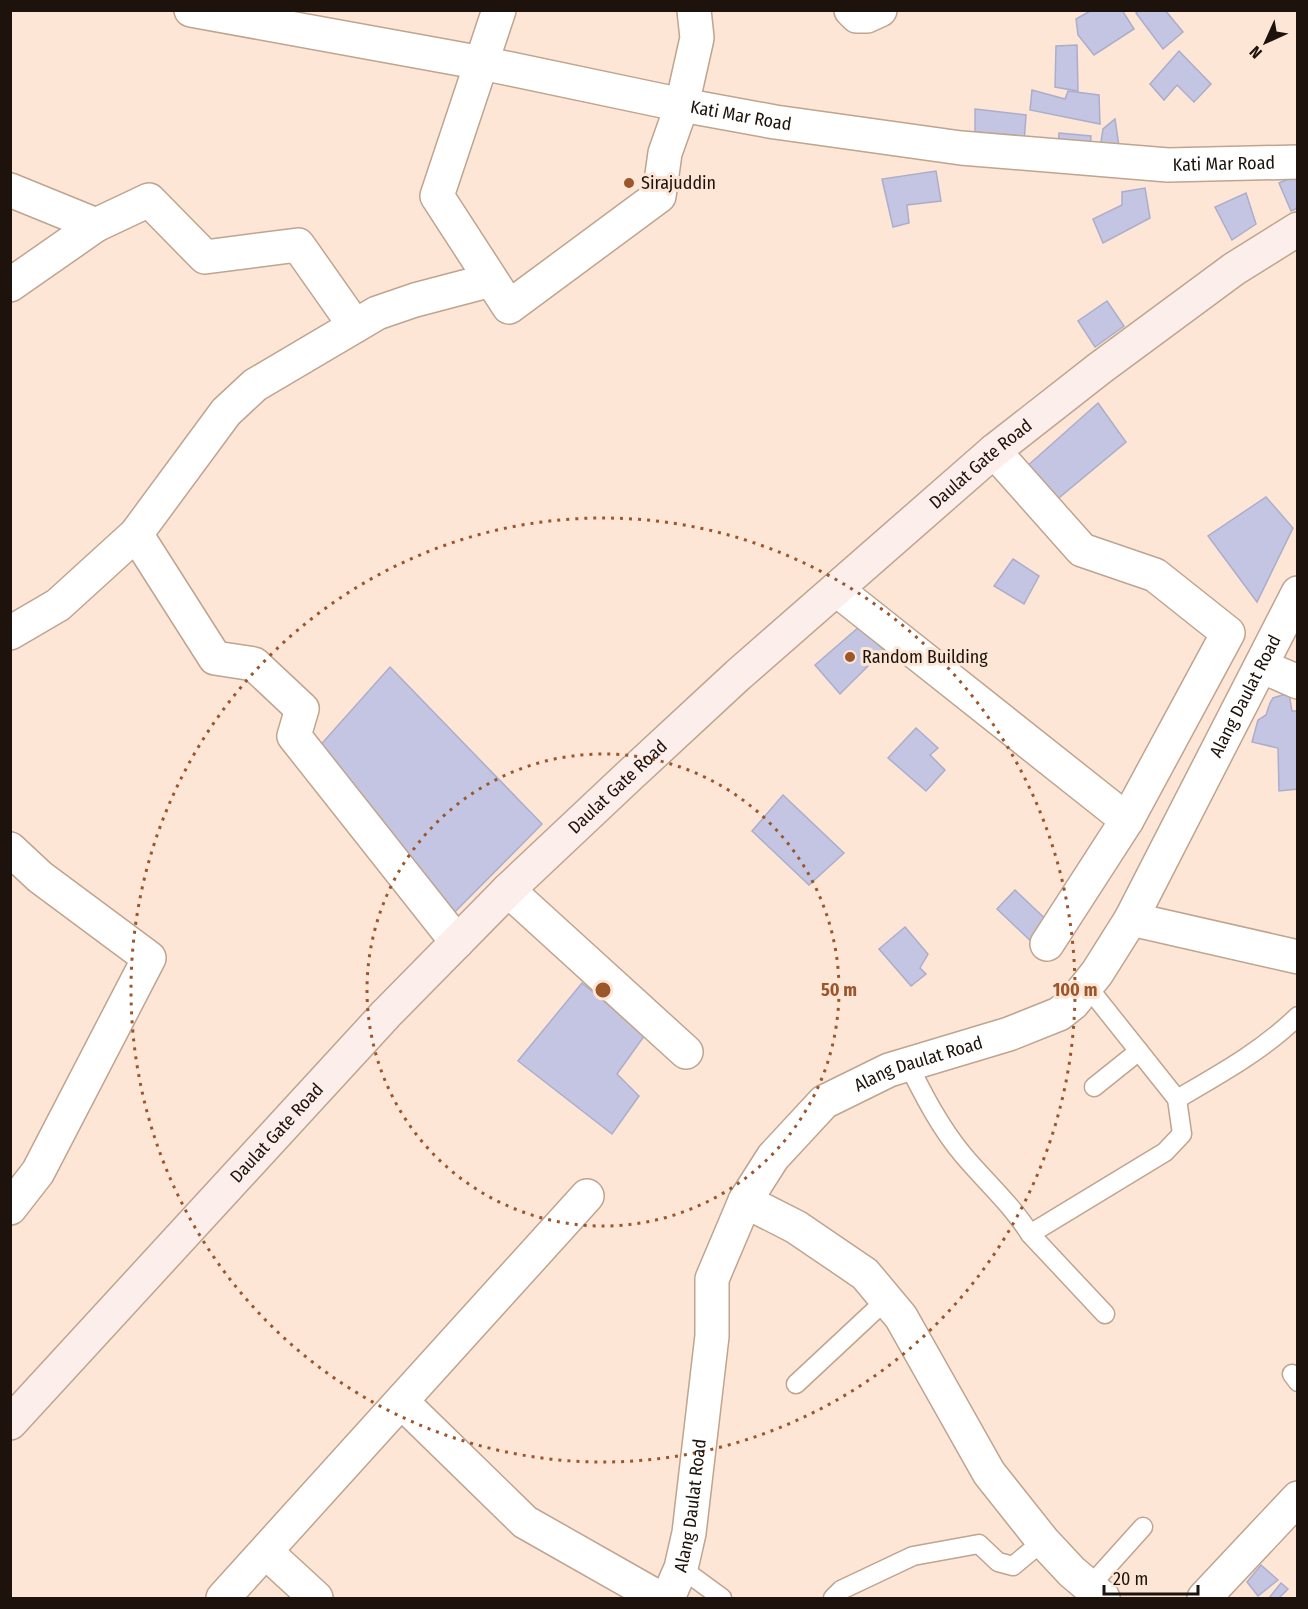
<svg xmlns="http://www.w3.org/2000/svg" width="1308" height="1609" font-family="'Fira Sans Condensed',sans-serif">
<rect width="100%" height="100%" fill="#fde6d5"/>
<g fill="#c3c5e3" stroke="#acadcb" stroke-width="1.5">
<polygon points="1092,10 1122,10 1134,29 1094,55 1078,35 1076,19"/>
<polygon points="1139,10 1165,10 1183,32 1163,49 1136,13"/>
<polygon points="1077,45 1078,91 1055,87 1056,46"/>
<polygon points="1179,51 1211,84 1194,102 1177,85 1164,100 1150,84"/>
<polygon points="1032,90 1065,99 1068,91 1099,95 1100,124 1030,110"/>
<polygon points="975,109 1026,115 1024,143 975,139"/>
<polygon points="1115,119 1120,153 1099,155 1103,129"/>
<polygon points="1059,133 1091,136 1090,154 1058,151"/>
<polygon points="936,171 941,201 907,205 909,223 893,227 882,179"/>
<polygon points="1298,175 1298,208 1291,211 1279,183"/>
<polygon points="1145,188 1150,218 1103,243 1093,219 1122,205 1122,192"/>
<polygon points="1246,193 1256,224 1232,240 1215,207"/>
<polygon points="1107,301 1124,326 1095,347 1078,321"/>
<polygon points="1098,403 1126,442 1054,502 1025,468"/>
<polygon points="1266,497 1293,528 1257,602 1208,536"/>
<polygon points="1013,559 1039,576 1024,604 994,586"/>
<polygon points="859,627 884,650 840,694 815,665"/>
<polygon points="390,667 542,824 442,925 308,759"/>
<polygon points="1289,693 1292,711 1298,711 1298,789 1279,791 1278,748 1252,742 1258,720 1266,715 1270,703 1273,698"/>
<polygon points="916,728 938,748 930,755 945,770 926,791 888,758"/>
<polygon points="783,795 844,853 809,885 752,831"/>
<polygon points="1015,890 1055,928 1038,948 997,909"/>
<polygon points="905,927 928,954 920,968 926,974 911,986 879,949"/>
<polygon points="582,983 645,1035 617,1074 639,1096 612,1134 518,1061"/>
<polygon points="1261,1565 1278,1580 1258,1596 1247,1582"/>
<polygon points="1281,1583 1288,1589 1279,1598 1269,1598"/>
</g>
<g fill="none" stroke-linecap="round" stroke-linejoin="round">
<g stroke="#bfa490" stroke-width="21">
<g id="service">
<path d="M908 1064C924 1096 941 1129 964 1156 986 1182 1012 1205 1030 1234L1105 1314"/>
<polyline points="1094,1087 1139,1051"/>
<path d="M1177 1099C1220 1074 1262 1051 1298 1016"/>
<polyline points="1030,1234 1165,1152 1182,1134 1177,1099 1087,986"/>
<polyline points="1292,1374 1298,1382"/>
<polyline points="796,1384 886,1300"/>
<polyline points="681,1568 722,1598"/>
<polyline points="1089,1587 1143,1527"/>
<polyline points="833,1598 841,1590 913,1556 979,1544 998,1562 1013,1566 1043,1541"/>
</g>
</g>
<g stroke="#bfa490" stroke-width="36">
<g id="minor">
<polyline points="499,10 437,196 509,307 659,196 665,153 682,105 697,38 694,10"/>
<polyline points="851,10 857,16 867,16 880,10"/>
<polyline points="10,190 96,225"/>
<polyline points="10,285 96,225 149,200 205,257 298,245 355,326"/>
<polyline points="994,451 1082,550 1155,575 1228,633 1127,820 1047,944"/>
<polyline points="136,534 215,658 254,664 302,709 294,736 457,942"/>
<polyline points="837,590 1127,820"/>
<polyline points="10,633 58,605 136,534 226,412 255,385 377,313 415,300 491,280"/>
<polyline points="1261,666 1298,682"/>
<polyline points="10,849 40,877 149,958 38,1172 10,1208"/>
<polyline points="508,890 686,1052"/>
<polyline points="1131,919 1298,957"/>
<polyline points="745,1201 796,1227 865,1274 901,1317 989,1473 1043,1541 1072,1572 1103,1598"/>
<polyline points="402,1402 525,1522 659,1598"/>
<polyline points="266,1552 316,1598"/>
<polyline points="223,1598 587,1196"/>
<path id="s1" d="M668 1598 681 1568 689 1533 712 1336V1279L745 1201 773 1157 824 1102 889 1070 1009 1034 1059 1014 1073 1003 1097 973 1131 919 1298 593"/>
<polyline points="1204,1598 1298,1498"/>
</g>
</g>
<g stroke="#bfa490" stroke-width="36">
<g id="tertiary">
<path id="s2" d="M191 10 482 63 682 105 775 122 961 148 1168 165 1298 162"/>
</g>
</g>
<g stroke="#bfa490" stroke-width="36">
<g id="secondary">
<path id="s3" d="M10 1423 386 1014 508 890 629 776 738 675 994 451 1100 368 1234 269 1298 229"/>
</g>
</g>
<use href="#service" stroke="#fff" stroke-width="18"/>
<use href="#minor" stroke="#fff" stroke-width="33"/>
<use href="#tertiary" stroke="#fff" stroke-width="33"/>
<use href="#secondary" stroke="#fceeea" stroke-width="33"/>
</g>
<g fill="none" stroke="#9b562b" stroke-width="3" stroke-dasharray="3 6">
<circle cx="603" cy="990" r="236"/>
<circle cx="603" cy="990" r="472"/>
</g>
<g fill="#9b562b" stroke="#fde6d5" stroke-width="2">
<circle cx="629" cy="183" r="6"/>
<circle cx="850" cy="657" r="6"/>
</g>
<g text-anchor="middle" stroke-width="6" stroke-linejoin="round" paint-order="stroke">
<g font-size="18" fill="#1d130c" stroke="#fde6d5">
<text dy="6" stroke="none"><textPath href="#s2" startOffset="560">Kati Mar Road</textPath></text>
<text dy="6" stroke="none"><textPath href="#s2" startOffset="1046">Kati Mar Road</textPath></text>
<text dy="6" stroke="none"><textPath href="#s3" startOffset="1366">Daulat Gate Road</textPath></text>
<text dy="6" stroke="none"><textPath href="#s1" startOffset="1158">Alang Daulat Road</textPath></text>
<text dy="6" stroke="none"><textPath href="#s3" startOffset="880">Daulat Gate Road</textPath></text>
<text dy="6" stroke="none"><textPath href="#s1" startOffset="638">Alang Daulat Road</textPath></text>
<text dy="6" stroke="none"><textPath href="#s3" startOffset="394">Daulat Gate Road</textPath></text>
<text dy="6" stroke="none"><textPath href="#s1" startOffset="96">Alang Daulat Road</textPath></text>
</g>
<g font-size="18" fill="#1d130c" stroke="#fde6d5" text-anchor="start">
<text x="641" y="189">Sirajuddin</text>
<text x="862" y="663">Random Building</text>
</g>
</g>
<circle cx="603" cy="990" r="9" fill="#9b562b" stroke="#fde6d5" stroke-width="3"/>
<g font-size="18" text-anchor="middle" font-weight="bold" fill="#9b562b" stroke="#fde6d5" stroke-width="6" stroke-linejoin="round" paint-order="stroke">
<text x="839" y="996">50 m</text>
<text x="1075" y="996">100 m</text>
</g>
<rect width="1308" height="1609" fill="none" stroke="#1d130c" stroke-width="24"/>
<g transform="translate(1266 42) rotate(225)" stroke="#fde6d5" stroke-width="4.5" paint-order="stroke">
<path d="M0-4.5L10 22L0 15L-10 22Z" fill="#1d130c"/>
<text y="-9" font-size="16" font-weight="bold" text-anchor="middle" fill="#1d130c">N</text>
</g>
<path d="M1104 1585v9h94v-9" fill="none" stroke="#1d130c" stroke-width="3"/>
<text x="1113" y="1585" font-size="18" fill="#1d130c" stroke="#fde6d5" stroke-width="4.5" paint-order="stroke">20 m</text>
</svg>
